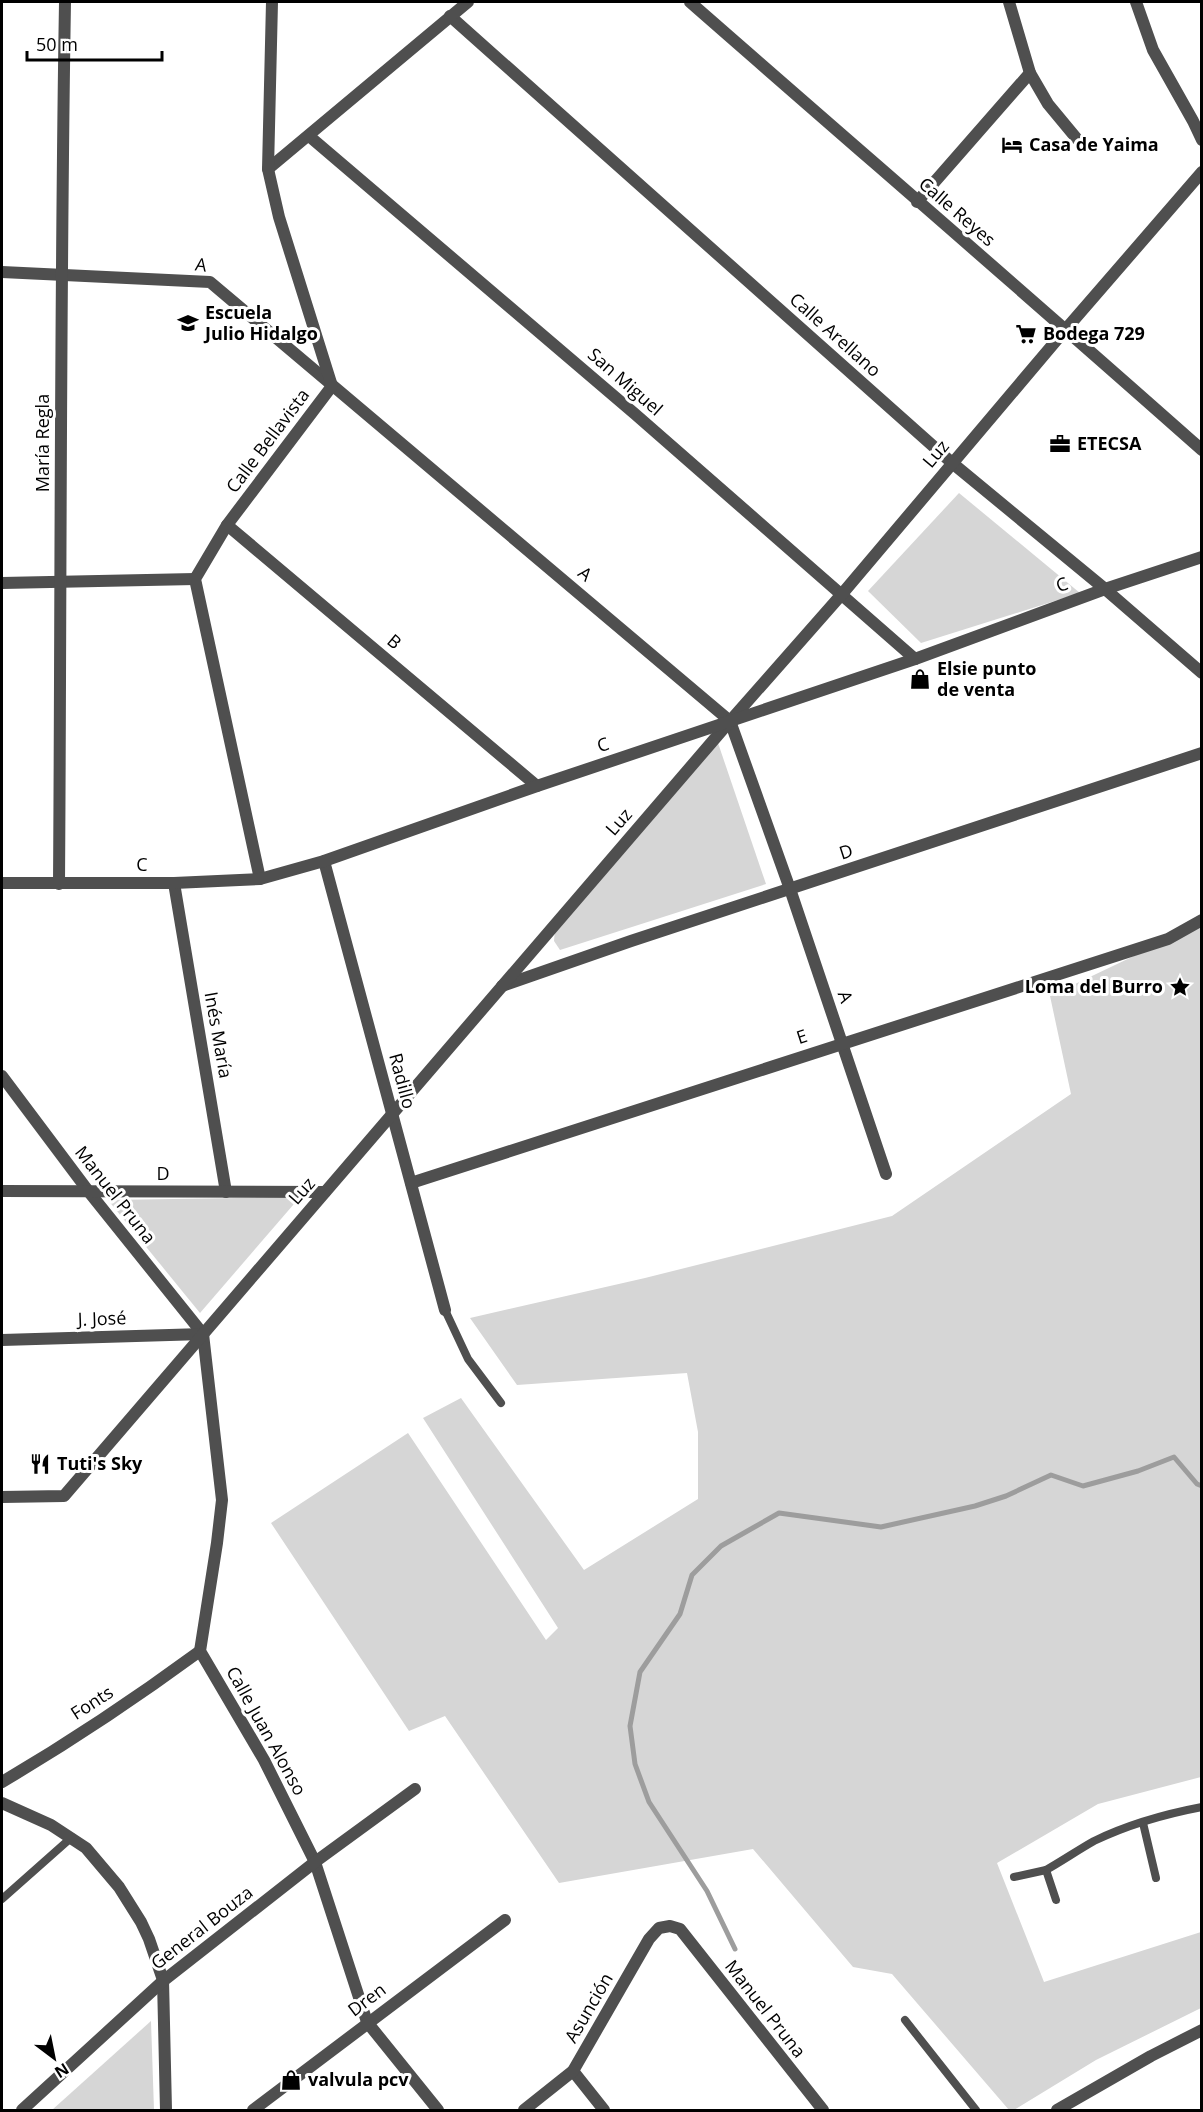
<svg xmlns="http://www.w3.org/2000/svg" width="1203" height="2112" font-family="'Open Sans',sans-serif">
<rect width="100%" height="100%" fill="#fff"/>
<g fill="#d6d6d6">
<polygon points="959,493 1080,593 921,643 868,591"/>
<polygon points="718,743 766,884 560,950 554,941 555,929"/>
<polygon points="1201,924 1201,1777 1098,1804 997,1863 1044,1982 1201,1932 1201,2008 1096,2060 1014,2110 1009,2110 892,1974 853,1967 753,1849 559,1883 445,1716 409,1731 271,1523 408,1433 546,1640 558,1628 423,1418 461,1398 584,1570 698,1499 698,1432 687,1373 517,1385 470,1318 645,1278 892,1216 1071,1094 1050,996"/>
<polygon points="300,1197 200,1313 108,1200"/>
<polygon points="151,2021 154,2110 52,2110"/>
</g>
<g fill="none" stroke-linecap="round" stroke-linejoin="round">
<polyline stroke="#9d9d9d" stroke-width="5" points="735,1949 707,1891 649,1802 635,1764 630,1726 640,1672 680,1614 692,1575 721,1546 779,1513 881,1527 975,1506 1006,1496 1051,1475 1083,1486 1138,1471 1174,1457 1197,1484 1202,1486"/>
<g stroke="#4f4f4f" stroke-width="8">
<polyline points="445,1310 468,1359 501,1403"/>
<polyline points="1143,1823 1156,1878"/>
<polyline points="1014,1877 1046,1870"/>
<polyline points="2,1899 72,1837"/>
<path d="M1056 1900 1046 1870C1062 1861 1078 1850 1094 1841 1127 1825 1165 1814 1202 1807"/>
<polyline points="905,2020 976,2110"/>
</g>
<g stroke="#4f4f4f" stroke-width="12">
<polyline points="1009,2 1030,73 1048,104 1077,139"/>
<polyline points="1136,2 1153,50 1193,121 1202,140"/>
<polyline points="450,16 951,462 1105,589 1202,673"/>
<polyline points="309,136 635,414 915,659"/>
<polyline points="268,169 468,2"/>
<polyline points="917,202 1030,73"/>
<polyline points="2,272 210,282 730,721 790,889 886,1174"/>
<polyline points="1066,329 1202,172"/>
<polyline points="227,525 537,786"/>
<polyline points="2,583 195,579"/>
<polyline points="324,861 445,1310"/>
<polyline points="260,879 195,579 227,525 332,386 279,217 268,169 272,2"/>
<polyline points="174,883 226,1192"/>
<path d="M59 884C61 590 60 296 65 2"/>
<polyline points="502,986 631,941 1202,753"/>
<polyline points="2,1076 89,1192 203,1334"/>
<polyline points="411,1183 1168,939 1202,920"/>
<polyline points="2,1191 325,1192"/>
<polyline points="203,1334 222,1500 217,1543 200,1651 264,1760 315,1862 367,2022 438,2110"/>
<polyline points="2,1340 203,1334"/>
<polyline points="2,1497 64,1496 730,721"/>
<path d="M2 1782C70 1742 136 1698 200 1651"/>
<polyline points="2,1803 51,1825 86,1848 119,1887 141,1922 149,1939 163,1980 166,2110"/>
<polyline points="573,2071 604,2110"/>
<polyline points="22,2110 163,1981 315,1862 415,1789"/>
<polyline points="253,2110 505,1920"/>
<polyline points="524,2110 573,2071 649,1939 659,1928 670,1926 680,1929 823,2110"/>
<polyline points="1057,2110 1151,2056 1202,2030"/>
</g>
<g stroke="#4f4f4f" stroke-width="12">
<path d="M690 2C860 151 1032 299 1202 450"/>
<polyline points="731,720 842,594 1066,329"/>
<polyline points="2,883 174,883 260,879 324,861 537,786 915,659 1105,589 1202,557"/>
</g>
</g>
<defs>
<g id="hotel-bare" transform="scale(1.62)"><path d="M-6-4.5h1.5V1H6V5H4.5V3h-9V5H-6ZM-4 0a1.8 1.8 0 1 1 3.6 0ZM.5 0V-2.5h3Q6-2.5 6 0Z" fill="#000" stroke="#fff" stroke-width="2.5" paint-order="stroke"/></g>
<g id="school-bare" transform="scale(1.62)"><path d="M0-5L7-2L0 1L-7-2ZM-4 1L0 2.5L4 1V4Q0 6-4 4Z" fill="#000" stroke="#fff" stroke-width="2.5" paint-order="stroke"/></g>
<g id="supermarket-bare" transform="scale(1.62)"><path d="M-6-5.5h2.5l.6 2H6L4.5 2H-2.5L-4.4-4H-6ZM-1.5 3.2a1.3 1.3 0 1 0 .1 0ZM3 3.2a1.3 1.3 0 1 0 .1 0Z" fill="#000" stroke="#fff" stroke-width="2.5" paint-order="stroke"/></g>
<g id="office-bare" transform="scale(1.62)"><path d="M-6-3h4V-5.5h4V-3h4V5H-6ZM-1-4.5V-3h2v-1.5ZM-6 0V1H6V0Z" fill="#000" stroke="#fff" stroke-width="2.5" paint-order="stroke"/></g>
<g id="shop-bare" transform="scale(1.62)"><path d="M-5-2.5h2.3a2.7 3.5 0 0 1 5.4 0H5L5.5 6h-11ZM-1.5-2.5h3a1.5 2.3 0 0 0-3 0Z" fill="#000" stroke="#fff" stroke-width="2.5" paint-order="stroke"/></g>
<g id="sight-bare" transform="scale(1.62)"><path d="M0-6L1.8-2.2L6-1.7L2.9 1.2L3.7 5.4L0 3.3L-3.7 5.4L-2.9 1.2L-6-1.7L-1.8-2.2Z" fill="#000" stroke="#fff" stroke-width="2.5" paint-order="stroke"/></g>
<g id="restaurant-bare" transform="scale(1.62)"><path d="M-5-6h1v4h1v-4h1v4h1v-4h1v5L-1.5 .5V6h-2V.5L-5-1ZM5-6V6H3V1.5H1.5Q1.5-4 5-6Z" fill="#000" stroke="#fff" stroke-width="2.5" paint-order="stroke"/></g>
</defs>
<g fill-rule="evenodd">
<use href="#hotel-bare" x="1012" y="145"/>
<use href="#school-bare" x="188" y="323"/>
<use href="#supermarket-bare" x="1026" y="334"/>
<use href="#office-bare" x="1060" y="444"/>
<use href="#shop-bare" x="920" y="679"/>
<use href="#sight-bare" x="1180" y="987"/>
<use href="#restaurant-bare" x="40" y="1464"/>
<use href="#shop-bare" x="291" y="2080"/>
</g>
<g text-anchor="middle" stroke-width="6" stroke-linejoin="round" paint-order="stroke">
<g font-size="18" font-weight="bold" fill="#000" stroke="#fff" text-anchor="start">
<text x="1029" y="151">Casa de Yaima</text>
<text x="205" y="319">Escuela<tspan x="205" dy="21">Julio Hidalgo</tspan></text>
<text x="1043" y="340">Bodega 729</text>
<text x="1077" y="450">ETECSA</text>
<text x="937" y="675">Elsie punto<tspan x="937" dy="21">de venta</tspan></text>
<text x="1163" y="993" text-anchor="end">Loma del Burro</text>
<text x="57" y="1470">Tuti's Sky</text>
<text x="308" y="2086">valvula pcv</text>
</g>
<g font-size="18" fill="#000" stroke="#fff">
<text transform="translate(957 212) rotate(41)" y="6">Calle Reyes</text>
<text transform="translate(201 265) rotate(8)" y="6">A</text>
<text transform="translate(835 335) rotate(42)" y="6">Calle Arellano</text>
<text transform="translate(625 382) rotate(41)" y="6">San Miguel</text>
<text transform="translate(268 441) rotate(-53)" y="6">Calle Bellavista</text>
<text transform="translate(43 443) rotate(-90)" y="6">María Regla</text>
<text transform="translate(936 454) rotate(-50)" y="6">Luz</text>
<text transform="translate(585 574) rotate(40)" y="6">A</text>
<text transform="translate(1062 585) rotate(-20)" y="6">C</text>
<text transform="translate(394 642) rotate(40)" y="6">B</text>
<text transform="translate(603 745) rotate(-18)" y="6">C</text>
<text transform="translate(619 822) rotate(-49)" y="6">Luz</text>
<text transform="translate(846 852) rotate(-18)" y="6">D</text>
<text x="142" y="871">C</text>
<text transform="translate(845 997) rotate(71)" y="6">A</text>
<text transform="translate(218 1035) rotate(80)" y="6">Inés María</text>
<text transform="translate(802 1037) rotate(-18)" y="6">E</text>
<text transform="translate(402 1081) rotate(75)" y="6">Radillo</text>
<text x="163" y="1180">D</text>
<text transform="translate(302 1191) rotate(-49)" y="6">Luz</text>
<text transform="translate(115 1195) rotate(52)" y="6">Manuel Pruna</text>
<text transform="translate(102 1319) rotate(-2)" y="6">J. José</text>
<text transform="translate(92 1703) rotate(-33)" y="6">Fonts</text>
<text transform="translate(266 1731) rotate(61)" y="6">Calle Juan Alonso</text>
<text transform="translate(202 1928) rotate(-38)" y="6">General Bouza</text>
<text transform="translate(367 2000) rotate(-37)" y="6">Dren</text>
<text transform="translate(589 2008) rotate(-60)" y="6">Asunción</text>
<text transform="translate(765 2009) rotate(52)" y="6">Manuel Pruna</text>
</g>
</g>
<rect width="1203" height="2112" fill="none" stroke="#000000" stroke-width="6"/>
<g transform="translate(54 2058) rotate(148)" stroke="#ffffff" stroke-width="4.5" paint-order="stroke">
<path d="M0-4.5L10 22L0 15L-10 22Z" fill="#000000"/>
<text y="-9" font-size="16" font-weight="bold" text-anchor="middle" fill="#000000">N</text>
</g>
<path d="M27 51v9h135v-9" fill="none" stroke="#000000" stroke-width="3"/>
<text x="36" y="51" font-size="18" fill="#000000" stroke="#ffffff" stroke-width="4.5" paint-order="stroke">50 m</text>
</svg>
